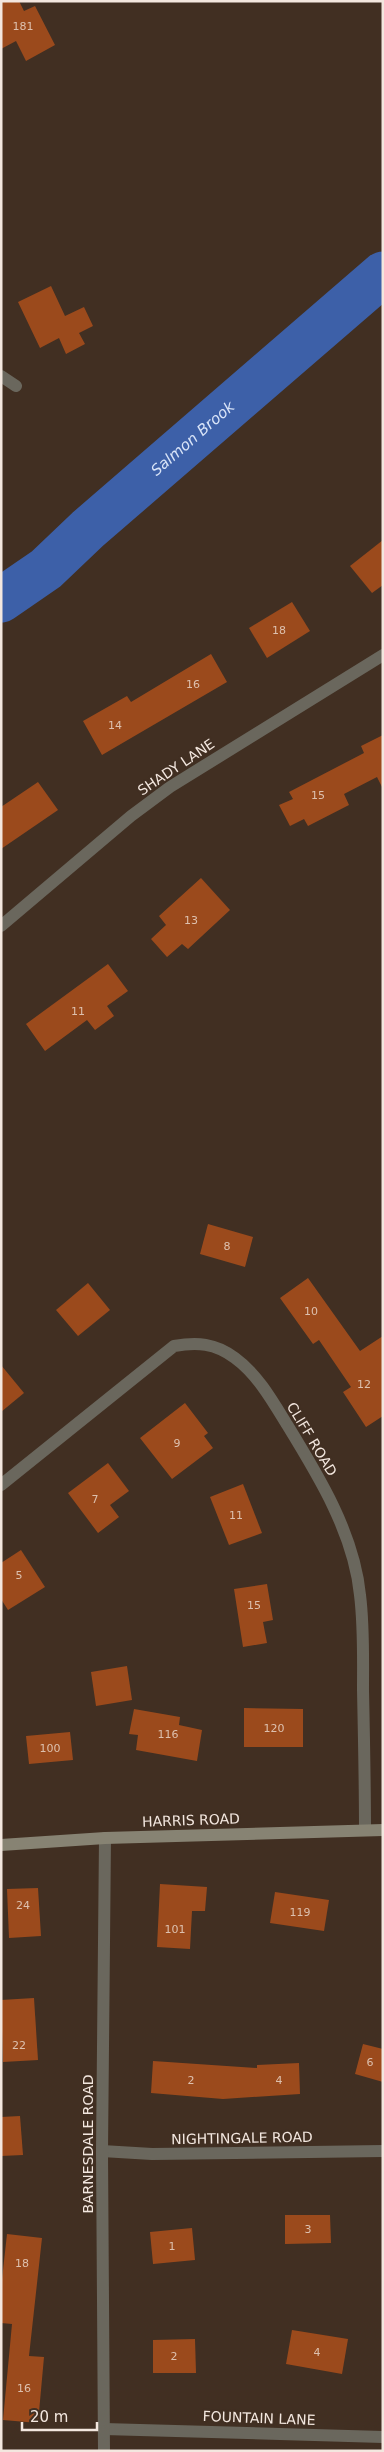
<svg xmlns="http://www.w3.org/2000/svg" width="384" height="2452" font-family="'DejaVu Sans',sans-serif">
<rect width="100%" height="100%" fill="#412f22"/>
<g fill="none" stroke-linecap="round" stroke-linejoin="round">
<path stroke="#3d60a8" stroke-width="45" id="s1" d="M1 600 46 569 88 529 383 274"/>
</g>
<g fill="#9b4a1c">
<polygon points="1,1 19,1 24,11 35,6 55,45 26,61 16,41 1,49"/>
<polygon points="51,286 65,316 84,307 93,326 79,333 85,344 66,354 59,338 40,348 18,302"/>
<polygon points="383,540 383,585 372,593 350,566"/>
<polygon points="292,602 310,631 267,658 249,628"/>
<polygon points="211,654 227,682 102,755 83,721 127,696 131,702"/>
<polygon points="383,735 383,789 377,777 344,794 349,805 308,826 304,819 290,826 279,805 293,799 289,792 364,753 361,746"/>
<polygon points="38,782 58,810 1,849 1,807"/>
<polygon points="201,878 230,910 188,949 182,944 167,957 151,939 166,925 159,916"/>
<polygon points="108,964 128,991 107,1006 114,1016 95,1030 87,1020 45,1051 26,1024"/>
<polygon points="208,1224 253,1237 245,1267 200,1254"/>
<polygon points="308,1278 360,1351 383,1336 383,1416 366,1427 343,1392 351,1387 319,1340 313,1344 280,1298"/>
<polygon points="88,1283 110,1310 78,1336 56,1310"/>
<polygon points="1,1365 24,1393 1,1412"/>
<polygon points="185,1403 208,1433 204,1436 213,1448 172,1479 140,1438"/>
<polygon points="108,1463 129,1491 110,1505 119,1517 98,1533 68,1493"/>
<polygon points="243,1484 262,1533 229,1545 210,1497"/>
<polygon points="21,1550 45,1587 8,1610 1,1599 1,1563"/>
<polygon points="267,1584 273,1620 263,1622 267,1643 243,1647 234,1589"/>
<polygon points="127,1666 132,1700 96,1706 91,1672"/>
<polygon points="244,1708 303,1709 303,1747 244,1747"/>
<polygon points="134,1709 180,1717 179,1725 202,1730 197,1761 136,1750 138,1735 129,1734"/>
<polygon points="70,1732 73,1760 29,1764 26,1736"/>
<polygon points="160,1884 207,1887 205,1911 192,1911 190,1949 157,1947"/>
<polygon points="38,1888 41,1936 9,1938 7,1889"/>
<polygon points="275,1892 329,1900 324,1931 270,1923"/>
<polygon points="34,1998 38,2060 3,2062 1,2000"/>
<polygon points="363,2044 383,2049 383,2082 355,2074"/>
<polygon points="153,2061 257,2068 257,2065 299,2063 300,2094 223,2099 151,2093"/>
<polygon points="20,2116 23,2155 1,2156 1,2117"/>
<polygon points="285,2215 330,2215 331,2243 285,2244"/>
<polygon points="192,2228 195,2260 153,2264 150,2232"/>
<polygon points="7,2234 42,2238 29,2356 44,2357 38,2423 3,2420 12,2324 1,2323 1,2288"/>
<polygon points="292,2330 348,2339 342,2374 286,2364"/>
<polygon points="195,2339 196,2373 153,2373 153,2340"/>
</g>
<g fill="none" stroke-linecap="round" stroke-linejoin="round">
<g stroke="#6a675d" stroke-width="12">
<polyline points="1,376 16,386"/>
<polyline points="1,926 131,816 170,787 383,655"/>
<path d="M1 1485 174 1346C197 1342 215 1343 235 1358 257 1374 272 1400 286 1423 318 1475 354 1533 360 1595 364 1627 363 1658 363 1690 364 1737 365 1783 365 1830"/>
<polyline points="102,2151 152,2154 383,2151"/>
<polyline points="104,2429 383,2437"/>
<polyline points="104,2451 102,2151 105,1838"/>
</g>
<polyline stroke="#878373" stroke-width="12" points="1,1845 105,1838 383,1830"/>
</g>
<g text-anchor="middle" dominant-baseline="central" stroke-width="4" stroke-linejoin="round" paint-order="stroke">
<g font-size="11" fill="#ddc0ae">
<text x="23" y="26">181</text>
<text x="279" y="630">18</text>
<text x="193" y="684">16</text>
<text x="115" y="725">14</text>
<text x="318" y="795">15</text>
<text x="191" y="920">13</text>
<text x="78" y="1011">11</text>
<text x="227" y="1246">8</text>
<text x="311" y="1311">10</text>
<text x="364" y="1384">12</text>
<text x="177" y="1443">9</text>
<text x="95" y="1499">7</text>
<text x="236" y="1515">11</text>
<text x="19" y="1575">5</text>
<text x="254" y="1605">15</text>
<text x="274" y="1728">120</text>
<text x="168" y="1734">116</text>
<text x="50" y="1748">100</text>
<text x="23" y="1905">24</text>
<text x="300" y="1912">119</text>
<text x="175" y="1929">101</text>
<text x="19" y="2045">22</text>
<text x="370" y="2062">6</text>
<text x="191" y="2080">2</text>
<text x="279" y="2080">4</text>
<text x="308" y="2229">3</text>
<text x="172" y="2246">1</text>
<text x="22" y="2263">18</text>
<text x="317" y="2352">4</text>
<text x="174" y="2356">2</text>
<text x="24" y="2388">16</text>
</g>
<g font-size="14" fill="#f3e7df" stroke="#412f22">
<text transform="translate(176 767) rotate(-34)">SHADY LANE</text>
<text transform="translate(312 1439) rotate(59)">CLIFF ROAD</text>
<text transform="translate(191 1820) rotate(-2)">HARRIS ROAD</text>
<text transform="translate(242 2138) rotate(-1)">NIGHTINGALE ROAD</text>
<text transform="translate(88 2144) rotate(-90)">BARNESDALE ROAD</text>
<text transform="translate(259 2418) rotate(2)">FOUNTAIN LANE</text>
</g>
<g font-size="15" font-style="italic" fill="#d9e4f8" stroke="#412f22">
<text stroke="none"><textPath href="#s1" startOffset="251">Salmon Brook</textPath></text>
</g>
</g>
<rect width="384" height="2452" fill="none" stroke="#f3e7df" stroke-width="5"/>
<path d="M22 2422v8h75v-8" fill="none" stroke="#f3e7df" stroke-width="2.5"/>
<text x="30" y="2422" font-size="15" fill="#f3e7df" stroke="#412f22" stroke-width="4" paint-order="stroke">20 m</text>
</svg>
